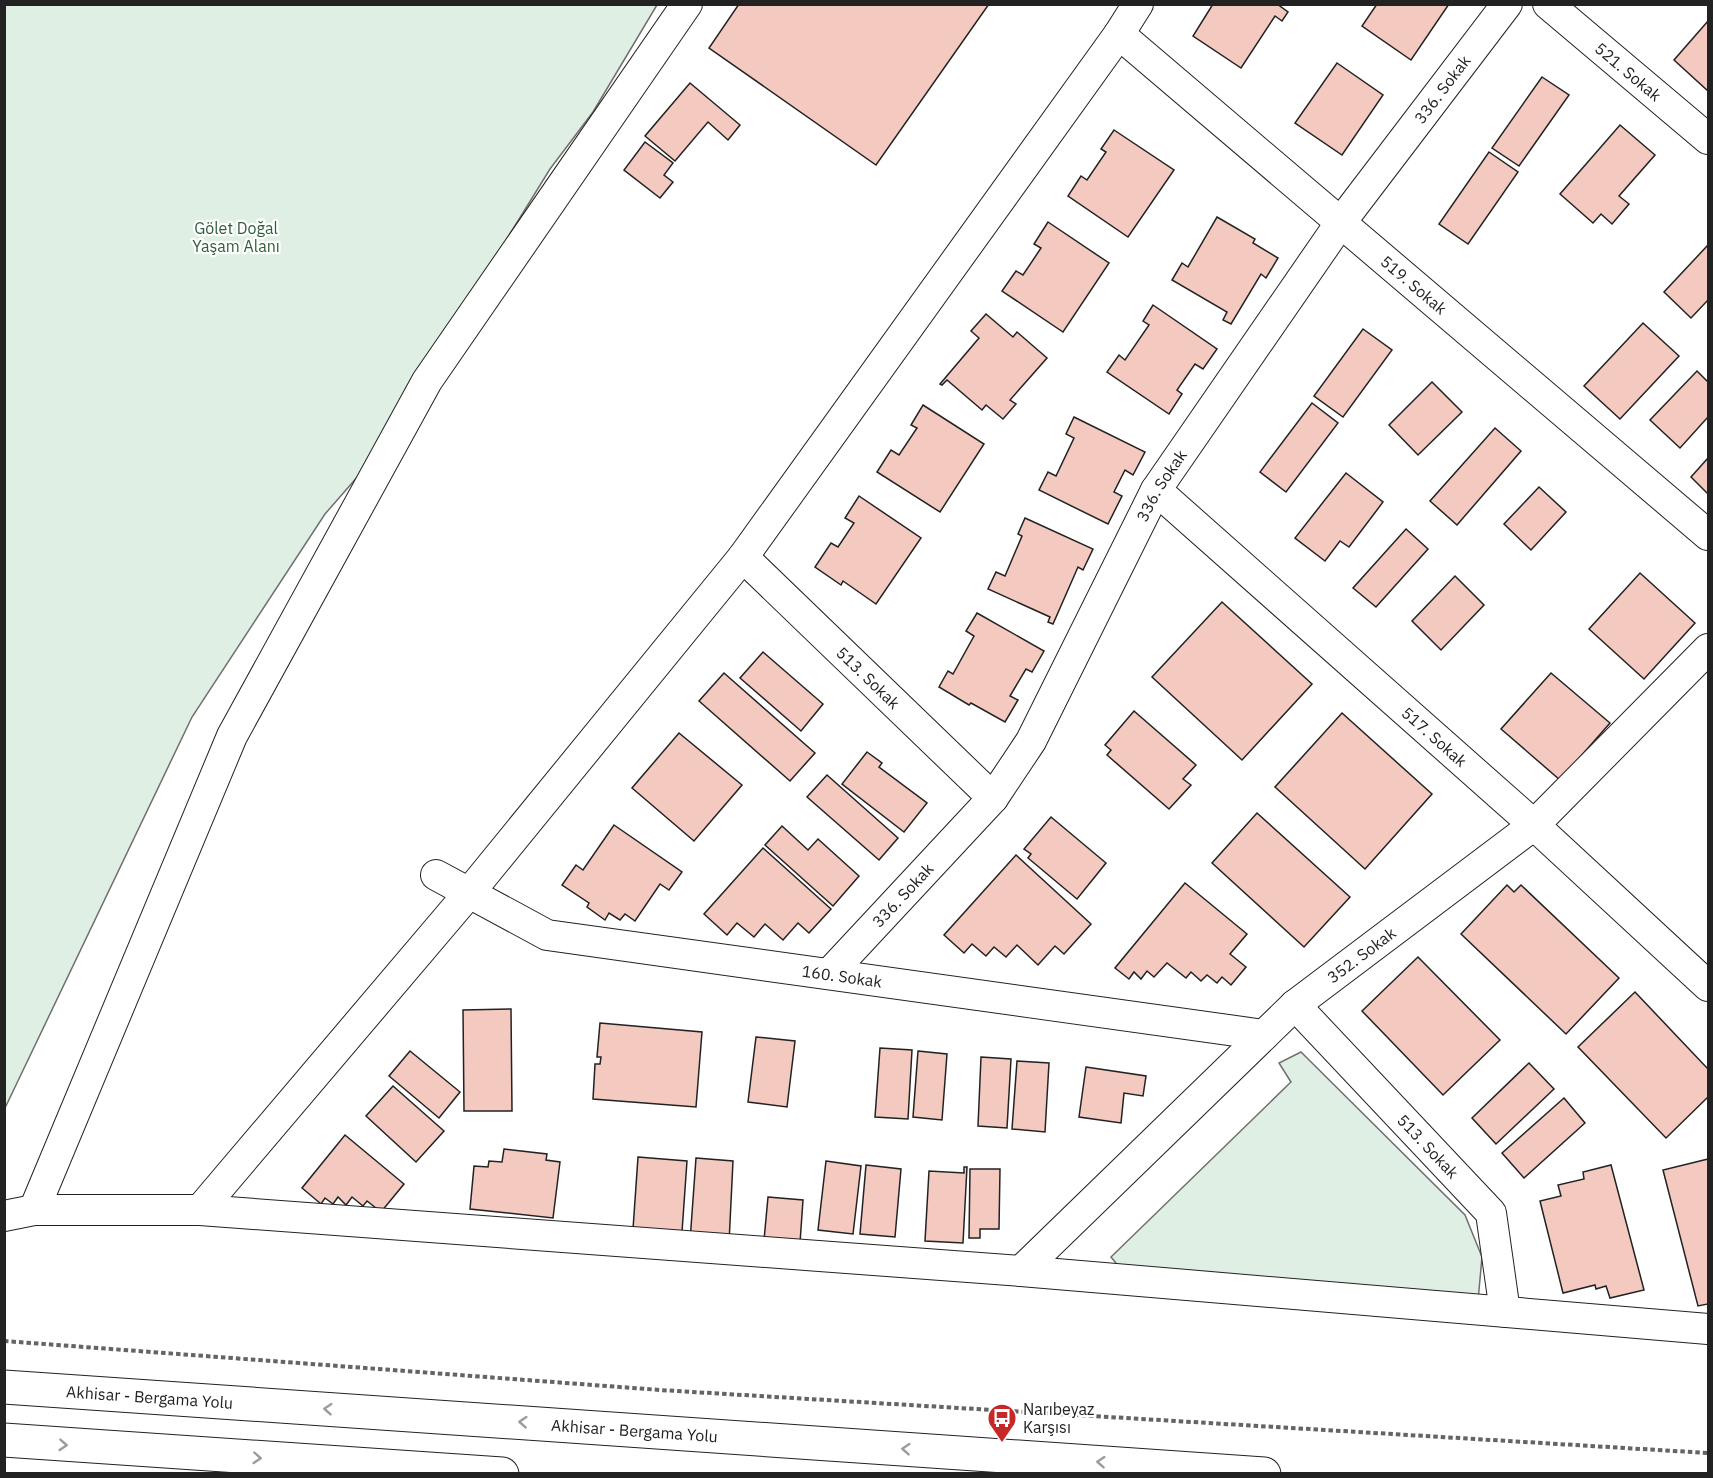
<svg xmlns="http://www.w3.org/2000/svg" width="1713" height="1478" font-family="'IBM Plex Sans',sans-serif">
<rect width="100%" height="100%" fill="#fff"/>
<g fill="#e0efe3" stroke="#6f6f6f" stroke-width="1.5">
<polygon points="5,5 657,5 593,112 550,169 366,467 325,514 192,717 5,1108"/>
<polygon points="1301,1052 1465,1215 1482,1257 1478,1301 1120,1268 1111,1257 1291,1082 1279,1063"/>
</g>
<g fill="#f3c9c0" stroke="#222" stroke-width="1.5">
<polygon points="739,4 989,4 876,165 709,48"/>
<polygon points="1213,4 1277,4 1288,12 1282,21 1275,16 1241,68 1193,36"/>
<polygon points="1377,4 1449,4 1411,60 1362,26"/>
<polygon points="1708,21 1708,91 1674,60"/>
<polygon points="1337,63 1383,95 1342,155 1295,123"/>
<polygon points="1542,77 1569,95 1519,166 1492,148"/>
<polygon points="690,83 740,125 728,140 708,122 675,161 645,136"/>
<polygon points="1620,125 1655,155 1619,196 1629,204 1612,224 1601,214 1593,223 1560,194"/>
<polygon points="1114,130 1174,170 1128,237 1068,196 1081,176 1087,180 1106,152 1101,149"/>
<polygon points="645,142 673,163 664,175 673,182 660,198 624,170"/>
<polygon points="1489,152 1518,172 1468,244 1439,224"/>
<polygon points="1217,217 1255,239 1253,243 1278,258 1266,278 1261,274 1231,324 1223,320 1227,312 1172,280 1182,263 1188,267"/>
<polygon points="1048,222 1109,263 1063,332 1002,291 1016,271 1023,275 1041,248 1034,244"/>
<polygon points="1708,245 1708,300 1691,318 1664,292"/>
<polygon points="1153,305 1217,349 1203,369 1195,364 1177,390 1182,394 1169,414 1107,372 1119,355 1125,360 1149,325 1143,321"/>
<polygon points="986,314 1013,337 1017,332 1047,358 1010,400 1016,404 1003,419 986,405 982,410 947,380 942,385 940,384 979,338 971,331"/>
<polygon points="1643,323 1679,356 1620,419 1584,386"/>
<polygon points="1363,329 1392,350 1343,417 1314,396"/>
<polygon points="1697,371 1708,382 1708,417 1680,448 1650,420"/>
<polygon points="1432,382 1462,412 1418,455 1389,425"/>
<polygon points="1312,403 1338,423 1286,492 1260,472"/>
<polygon points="923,405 984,444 940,512 877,472 891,450 899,455 917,428 911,425"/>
<polygon points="1074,417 1145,452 1133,475 1125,470 1114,492 1122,496 1108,524 1039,490 1048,472 1056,476 1074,438 1066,434"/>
<polygon points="1495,428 1521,451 1457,525 1430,501"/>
<polygon points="1708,458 1708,494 1691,477"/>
<polygon points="1346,473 1383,502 1349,547 1340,541 1325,561 1295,538"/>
<polygon points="1539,487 1566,512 1531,550 1504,524"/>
<polygon points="859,496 921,538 876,604 843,581 841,585 815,567 831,543 838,547 854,523 845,518"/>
<polygon points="1025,518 1093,549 1083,570 1078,567 1053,624 1048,622 1050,617 988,589 996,572 1005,576 1022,536 1018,534"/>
<polygon points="1406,529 1428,549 1376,607 1353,588"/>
<polygon points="1640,573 1695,623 1644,679 1589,629"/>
<polygon points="1455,576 1484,605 1441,650 1412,621"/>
<polygon points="1222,602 1312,684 1242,760 1152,677"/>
<polygon points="977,613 1044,651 1032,672 1026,669 1010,696 1018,700 1005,722 971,703 969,705 939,687 948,671 953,674 974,636 966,631"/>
<polygon points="763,652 823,704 801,731 740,678"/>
<polygon points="724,673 815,753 790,781 699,701"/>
<polygon points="1551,673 1610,723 1560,780 1501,729"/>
<polygon points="1134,711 1196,765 1183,779 1191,785 1169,809 1107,755 1111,750 1105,745"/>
<polygon points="1342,713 1432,794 1365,869 1275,787"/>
<polygon points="679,733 742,785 694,841 632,788"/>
<polygon points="867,752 882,763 879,767 927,803 904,832 842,784"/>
<polygon points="827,775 898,838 879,860 807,797"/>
<polygon points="1257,813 1350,897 1304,947 1212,863"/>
<polygon points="1051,817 1106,863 1077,899 1028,858 1031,854 1024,849"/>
<polygon points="614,825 682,872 669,890 660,884 635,921 625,914 620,920 609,913 605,920 587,907 589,903 562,885 576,865 583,870"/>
<polygon points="782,826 808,850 818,839 859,876 833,906 765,845"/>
<polygon points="763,848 831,909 809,933 798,923 783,940 765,924 754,937 737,923 727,935 704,914"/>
<polygon points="1016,855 1091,924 1064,954 1055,946 1038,965 1017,945 1006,957 994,947 986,956 972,944 964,953 944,935"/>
<polygon points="1185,883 1247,934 1230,954 1246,967 1231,985 1222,977 1217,983 1207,975 1201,981 1191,972 1186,978 1167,963 1154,977 1147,971 1141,979 1134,972 1129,979 1115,968"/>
<polygon points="1507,885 1514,892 1521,885 1619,978 1566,1034 1461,934"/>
<polygon points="1418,957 1500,1040 1443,1095 1362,1011"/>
<polygon points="1635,992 1708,1069 1708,1097 1666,1138 1578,1047"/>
<polygon points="511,1009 512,1111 464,1111 463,1010"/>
<polygon points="600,1023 702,1032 696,1107 593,1099 595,1064 600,1064 601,1057 597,1057"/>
<polygon points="756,1037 795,1041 787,1107 748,1102"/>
<polygon points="880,1048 912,1050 908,1119 875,1117"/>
<polygon points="410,1051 460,1092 439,1118 389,1076"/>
<polygon points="918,1051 947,1054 942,1120 913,1117"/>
<polygon points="981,1057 1011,1059 1007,1128 978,1126"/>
<polygon points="1017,1061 1049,1063 1045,1132 1012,1129"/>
<polygon points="1529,1063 1554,1089 1496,1144 1472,1118"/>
<polygon points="1086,1067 1146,1076 1143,1096 1124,1093 1121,1123 1079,1117"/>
<polygon points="393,1086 444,1131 416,1162 366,1116"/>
<polygon points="1564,1098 1585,1123 1524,1178 1502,1153"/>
<polygon points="345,1135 404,1184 381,1212 367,1201 363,1206 352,1197 346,1205 338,1197 333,1204 325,1198 321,1204 302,1188"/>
<polygon points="504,1149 547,1154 546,1160 560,1162 553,1218 470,1209 474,1166 488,1167 489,1161 502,1162"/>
<polygon points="638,1157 687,1161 682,1232 633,1229"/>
<polygon points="696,1158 733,1161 729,1243 690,1241"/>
<polygon points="1708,1159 1708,1304 1698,1306 1663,1170"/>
<polygon points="826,1161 861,1166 853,1234 818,1230"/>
<polygon points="866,1165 901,1169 895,1237 860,1234"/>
<polygon points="1611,1165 1644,1290 1610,1298 1606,1286 1596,1289 1595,1285 1563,1293 1540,1201 1561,1196 1558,1185 1584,1179 1583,1172"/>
<polygon points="964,1167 967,1167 963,1243 925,1241 929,1171 964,1173"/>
<polygon points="970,1169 1000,1169 999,1229 980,1229 980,1238 969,1238"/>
<polygon points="768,1197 803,1200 800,1243 764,1240"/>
</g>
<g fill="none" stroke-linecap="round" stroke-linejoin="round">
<g stroke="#222" stroke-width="32">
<g id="minor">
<path id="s1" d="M1548 4 1708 139"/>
<path id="s2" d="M1119 34 1708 535"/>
<path id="s3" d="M1156 490 1534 825 1708 986"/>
<path id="s4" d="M743 557 993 798"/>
<path id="s5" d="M436 875 547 935 1264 1035"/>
<path id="s6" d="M829 974 993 798 1031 741 1156 490 1341 222 1507 4"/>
<path id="s7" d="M1295 1005 1491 1213 1505 1312"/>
<polyline points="34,1210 232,736 427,381 687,4"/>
<polyline points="200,1210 469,893 743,557 1119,34 1138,4"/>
<polyline points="4,1216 34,1210 200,1210 1021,1271 1708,1329"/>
<path id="s8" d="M1021 1271 1295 1005 1534 825 1708 649"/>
</g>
</g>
<g stroke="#222" stroke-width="35">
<g id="primary">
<path id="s9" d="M4 1387 1264 1474"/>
<polyline points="4,1440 502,1474"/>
</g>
</g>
<polyline stroke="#646464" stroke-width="4" stroke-dasharray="4.5 3" stroke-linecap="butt" points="4,1341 660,1390 1708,1453"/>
<use href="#minor" stroke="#fff" stroke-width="30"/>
<use href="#primary" stroke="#fff" stroke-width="33"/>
</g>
<defs><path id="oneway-chevron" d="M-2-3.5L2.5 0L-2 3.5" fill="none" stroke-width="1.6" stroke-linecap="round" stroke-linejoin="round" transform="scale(1.5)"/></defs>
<g stroke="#9c9c9c">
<use href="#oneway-chevron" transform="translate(328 1409) rotate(-176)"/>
<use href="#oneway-chevron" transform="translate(523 1422) rotate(-176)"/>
<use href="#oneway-chevron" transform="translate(63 1445) rotate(4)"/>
<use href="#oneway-chevron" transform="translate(906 1449) rotate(-176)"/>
<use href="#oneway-chevron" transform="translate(257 1458) rotate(4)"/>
<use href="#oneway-chevron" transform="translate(1101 1462) rotate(-176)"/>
</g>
<defs>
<g id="bus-pin" transform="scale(1.5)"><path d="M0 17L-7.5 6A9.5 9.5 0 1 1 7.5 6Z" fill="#c62828" stroke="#fff"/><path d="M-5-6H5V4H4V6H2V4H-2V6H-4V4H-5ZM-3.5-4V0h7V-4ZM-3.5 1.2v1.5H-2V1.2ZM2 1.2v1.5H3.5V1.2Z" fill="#fff"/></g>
</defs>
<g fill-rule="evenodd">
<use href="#bus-pin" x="1002" y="1418"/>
</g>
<g text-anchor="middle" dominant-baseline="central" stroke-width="4.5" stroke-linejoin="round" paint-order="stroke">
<g font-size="16" fill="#222" stroke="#fff">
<text stroke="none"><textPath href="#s1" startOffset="105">521. Sokak</textPath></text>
<text stroke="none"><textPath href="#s6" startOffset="1082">336. Sokak</textPath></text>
<text stroke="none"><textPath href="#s2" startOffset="387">519. Sokak</textPath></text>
<text stroke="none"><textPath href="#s6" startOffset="596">336. Sokak</textPath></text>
<text stroke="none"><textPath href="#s4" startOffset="174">513. Sokak</textPath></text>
<text stroke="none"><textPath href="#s3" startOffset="372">517. Sokak</textPath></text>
<text stroke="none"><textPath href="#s6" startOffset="108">336. Sokak</textPath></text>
<text stroke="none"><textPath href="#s8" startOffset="465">352. Sokak</textPath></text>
<text stroke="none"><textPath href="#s5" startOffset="424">160. Sokak</textPath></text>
<text stroke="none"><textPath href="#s7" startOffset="194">513. Sokak</textPath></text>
<text stroke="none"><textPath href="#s9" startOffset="146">Akhisar - Bergama Yolu</textPath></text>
<text stroke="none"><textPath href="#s9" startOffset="632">Akhisar - Bergama Yolu</textPath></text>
</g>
<g font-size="16" fill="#2f5e38" stroke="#fff">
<text x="236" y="228">Gölet Doğal<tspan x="236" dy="18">Yaşam Alanı</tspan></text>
</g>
<g font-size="16" fill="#222" stroke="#fff" text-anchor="start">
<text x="1023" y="1409">Narıbeyaz<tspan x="1023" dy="18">Karşısı</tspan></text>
</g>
</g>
<rect width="1713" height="1478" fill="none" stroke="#222222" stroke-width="12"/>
</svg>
